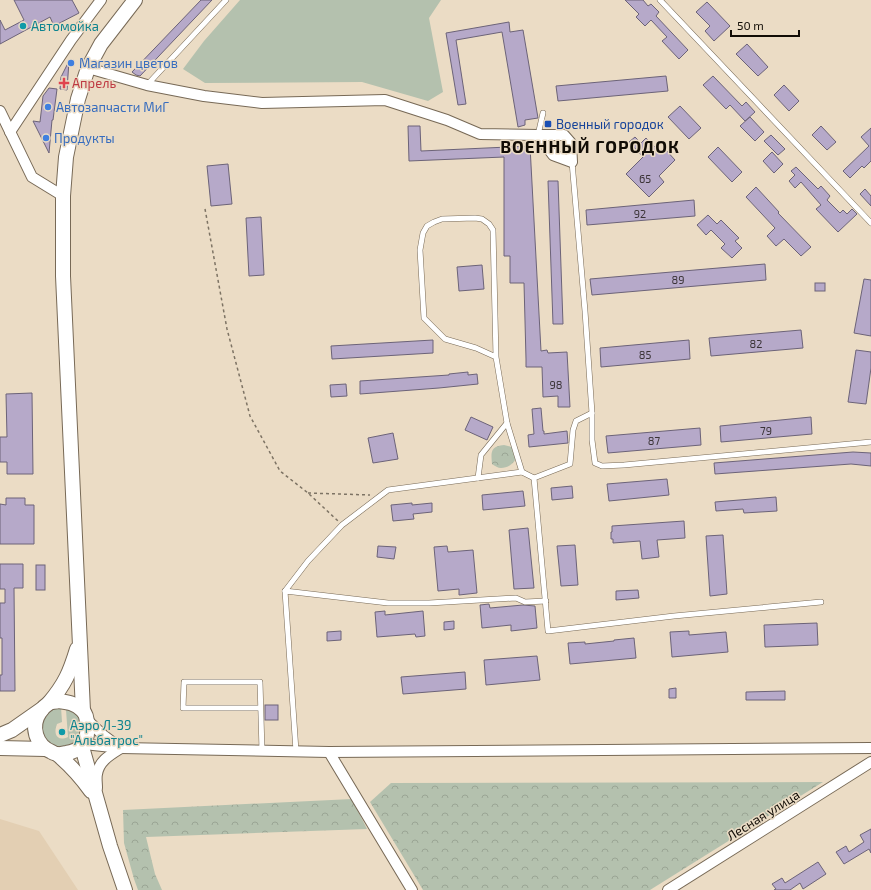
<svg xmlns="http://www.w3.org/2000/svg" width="871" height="890" font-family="'Exo 2',sans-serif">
<defs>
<pattern id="forest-crowns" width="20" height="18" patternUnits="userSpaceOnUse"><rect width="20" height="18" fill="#b4c1ae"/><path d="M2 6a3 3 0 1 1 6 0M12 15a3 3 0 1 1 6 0" fill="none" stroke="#9aa594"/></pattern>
</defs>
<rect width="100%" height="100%" fill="#ebdcc5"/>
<polygon fill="#e3cfb3" points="0,819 39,831 78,890 0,890"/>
<g fill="#b4c1ae">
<polygon points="240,0 441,0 429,18 443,92 428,101 362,82 205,83 183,69 204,41"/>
<path d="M70 706 81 715 84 735 66 750 46 744 39 724 47 709 61 707 62 722 57 724C53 734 57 742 68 737L66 710Z"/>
</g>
<g fill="url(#forest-crowns)">
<path d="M504 445C507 446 510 446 513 448 522 457 511 468 501 468 498 468 495 466 492 464 491 453 490 446 504 445Z"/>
<polygon points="823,782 650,890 423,890 370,802 391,783"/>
<polygon points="352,799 367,829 146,837 155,874 162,890 138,890 134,879 124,843 123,810"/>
</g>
<g fill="#b6a9c9" stroke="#6c6378">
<polygon points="14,0 72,0 79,13 54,26 50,17 0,44 0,20 5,30 24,20"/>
<polygon points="201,0 212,0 140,76 136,75 132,72"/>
<polygon points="625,0 643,0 648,6 651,4 659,12 656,16 688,50 679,59 662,41 667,37 651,20 645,26 636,17 639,14"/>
<polygon points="707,2 730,26 714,41 705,31 710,26 696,12"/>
<polygon points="509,22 510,32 523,30 538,118 525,120 525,125 518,127 502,32 456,40 466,104 458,105 446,33"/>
<polygon points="747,44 768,67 758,76 736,54"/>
<polygon points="69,61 67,90 60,89 61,77"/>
<polygon points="666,76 668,91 558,101 556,86"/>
<polygon points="713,76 742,106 746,102 755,112 745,121 730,105 726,109 703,85"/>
<polygon points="784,85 799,101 789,111 774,95"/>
<polygon points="49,88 57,89 53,120 52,120 49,153 33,121 40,122 43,96"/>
<polygon points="680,106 701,128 689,139 668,117"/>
<polygon points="750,117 764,132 755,141 740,126"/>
<polygon points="408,126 420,126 421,151 530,146 541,351 547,350 548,353 567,352 570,407 558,407 558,396 543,397 542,367 526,367 526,359 524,283 510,283 510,256 504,256 504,157 409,161"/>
<polygon points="821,126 836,142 827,150 812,135"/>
<polygon points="871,128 871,161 864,168 862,166 850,178 843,171 869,146 861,137"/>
<polygon points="771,135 785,149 778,155 764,141"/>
<polygon points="635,137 641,143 646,138 661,153 665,149 675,160 659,176 664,182 649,197 626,174 643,157 629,142"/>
<polygon points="718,147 742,172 732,182 708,157"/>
<polygon points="772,152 783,164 774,173 763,161"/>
<polygon points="228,164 232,204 211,206 207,166"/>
<polygon points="796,167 818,189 821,186 830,196 827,200 840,213 843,210 847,214 852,209 857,214 838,232 816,209 821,205 801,182 795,188 789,181 795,175 791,171"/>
<polygon points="548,181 558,181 563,324 553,324"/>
<polygon points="756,187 779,212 778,213 811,247 801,256 784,239 776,246 767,236 775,228 746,197"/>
<polygon points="865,189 871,196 871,206 860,194"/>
<polygon points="694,200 695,216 587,225 586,210"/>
<polygon points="708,215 717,224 721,220 739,238 735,241 742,248 732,258 721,248 725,244 711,230 706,235 697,225"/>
<polygon points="261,217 264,275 249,276 246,218"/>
<polygon points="765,264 766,280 592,295 590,279"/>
<polygon points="482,265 484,289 459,291 457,267"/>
<polygon points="864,279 871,280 871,336 854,333"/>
<rect x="815" y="283" width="10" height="8"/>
<polygon points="801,330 803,348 711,356 709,338"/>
<polygon points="433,340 433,353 332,359 331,346"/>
<polygon points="689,340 690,359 601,367 600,348"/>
<polygon points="856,350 871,352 871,368 866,404 848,402"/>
<polygon points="468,372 468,375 477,374 478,384 439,388 360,394 360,381 449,375 449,374"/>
<polygon points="346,384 347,396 331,397 330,385"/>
<polygon points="32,393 33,474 7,474 7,462 0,462 0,437 7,437 6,394"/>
<polygon points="541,408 543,431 544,431 544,434 567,431 568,443 529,447 528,435 534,434 532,409"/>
<polygon points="471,417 493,427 487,440 465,430"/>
<polygon points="811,417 812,434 721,442 720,426"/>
<polygon points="700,428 701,445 608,453 606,436"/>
<polygon points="393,433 398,459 373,463 368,438"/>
<polygon points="853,452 871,453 871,466 851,464 715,474 714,463"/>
<polygon points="667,479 669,495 609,501 607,484"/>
<polygon points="572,486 573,498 552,500 551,488"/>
<polygon points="523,491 525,506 483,510 482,495"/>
<polygon points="776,497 777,511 744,513 743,509 716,511 715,502"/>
<polygon points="6,498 25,498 25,505 34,505 34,544 0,544 0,504 6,505"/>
<polygon points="412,503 412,505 432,503 432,512 413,514 414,519 393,521 391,505"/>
<polygon points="684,521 685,538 657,540 659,557 642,559 640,541 613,543 613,539 611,539 611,532 612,532 612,526"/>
<polygon points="528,528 534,588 514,589 509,530"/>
<polygon points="723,535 727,594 710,596 706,536"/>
<polygon points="575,545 578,585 561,586 557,546"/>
<polygon points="378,546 396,547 394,559 377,557"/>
<polygon points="447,546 448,552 473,550 477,593 459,595 459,589 438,591 434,547"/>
<polygon points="0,564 23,564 23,588 14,588 15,691 0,691 0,675 2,675 2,638 0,638 0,603 5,603 5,589 0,589"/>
<rect x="36" y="565" width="9" height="25"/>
<polygon points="638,590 639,598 616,600 616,591"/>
<polygon points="489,604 490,608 523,605 535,606 537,628 511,631 511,625 482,628 480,605"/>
<polygon points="385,611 385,615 423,611 425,636 416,637 415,634 377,637 375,612"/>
<polygon points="454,621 454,629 444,630 444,622"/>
<polygon points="817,623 818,645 765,647 764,625"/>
<polygon points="341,631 341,640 327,641 327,632"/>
<polygon points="689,631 689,635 726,632 728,652 672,657 670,632"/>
<polygon points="634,638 636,658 570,664 568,643 585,642 585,644 614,641 614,640"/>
<polygon points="537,656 540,680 486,685 484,660"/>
<polygon points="465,672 466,689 403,694 401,677"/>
<polygon points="676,688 676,698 669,698 669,689"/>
<polygon points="785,691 785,700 746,700 746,692"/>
<rect x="265" y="705" width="13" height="15"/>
<polygon points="871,829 871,853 869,849 844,864 836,852 846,846 849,852 864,842 860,835"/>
<polygon points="818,862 826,874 803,889 800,883 790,890 774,890 776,889 772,884 782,878 785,883"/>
</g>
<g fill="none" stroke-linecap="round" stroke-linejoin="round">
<g stroke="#776956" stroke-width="6">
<g id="service">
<polyline points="660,0 871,223"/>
<polyline points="147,85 226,0"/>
<polyline points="538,135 543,113"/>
<polyline points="572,162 585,311 592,413 592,440 595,463 602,466 624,465 871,442"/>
<polyline points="496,357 476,348 445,339 424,318 420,250 423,233 427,226 434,222 442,219 475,218 482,219 489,224 493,230 496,357 507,423 522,472"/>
<polyline points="592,413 576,421 573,430 570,464 534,478 548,631 674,616 821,602"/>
<polyline points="478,478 481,455 507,423"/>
<polyline points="285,591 308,561 342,525 388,490 522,472 534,478"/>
<polyline points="260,708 183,708 184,682 260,682 262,751"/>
<polyline points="296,751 285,591 388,603 429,603 516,598 525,602 546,601"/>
</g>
</g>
<g stroke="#776956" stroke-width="12">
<g id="minor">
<polyline points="88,68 147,85 204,96 262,103 385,100 447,120 480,134 538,135 553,155 572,162 571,143 564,135 538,135"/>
<polyline points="0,111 32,177 63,196"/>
<polyline points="10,132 71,40 101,0"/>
<polyline points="87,720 103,735 119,747"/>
<polyline points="84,744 121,748 329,752 871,748"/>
<polyline points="329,752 412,890"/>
<path d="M97 788C97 783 96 778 97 774 99 761 110 755 121 748"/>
<polyline points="668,890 871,762"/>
</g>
</g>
<g stroke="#776956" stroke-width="16">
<g id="secondary">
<path d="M58 701C67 702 76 703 83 711 86 714 87 721 87 725 89 740 82 751 66 753 64 753 60 755 57 754 57 754 52 753 52 752 36 746 30 726 40 712 42 709 46 705 49 703 51 702 55 702 58 701Z"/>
<path d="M49 703C65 684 70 672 77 649"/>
<polyline points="83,711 63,276 63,196 66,157 78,99 88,68 101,44 135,0"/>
<polyline points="0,735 12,730 42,709"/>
<polyline points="82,747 110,846 125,890"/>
<polyline points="0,748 45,749"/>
<path d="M57 754C70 765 81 777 91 791"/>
</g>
</g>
<g stroke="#7d7364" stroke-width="1.5" stroke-dasharray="3 3" stroke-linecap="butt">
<polyline points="205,209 227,329 250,416 280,471 308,493 338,521"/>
<polyline points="308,493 370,495"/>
</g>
<use href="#service" stroke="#fff" stroke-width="5"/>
<use href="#minor" stroke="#fff" stroke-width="10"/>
<use href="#secondary" stroke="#fff" stroke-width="14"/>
</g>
<g fill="#0f9aa8" stroke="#ebdcc5" stroke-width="1.5">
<circle cx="23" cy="26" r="4"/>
<circle cx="62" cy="732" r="4"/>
</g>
<g fill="#3f7fe0" stroke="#ebdcc5" stroke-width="1.5">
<circle cx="71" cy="63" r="4"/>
<circle cx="48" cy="107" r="4"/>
<circle cx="46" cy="138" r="4"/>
</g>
<path fill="#e0444e" stroke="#ebdcc5" stroke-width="1.5" d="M62 77h4v4h4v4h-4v4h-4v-4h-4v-4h4z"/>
<rect fill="#1a4fb4" stroke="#ebdcc5" stroke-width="1.5" x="544" y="120" width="8" height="8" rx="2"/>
<g text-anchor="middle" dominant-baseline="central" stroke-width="3" stroke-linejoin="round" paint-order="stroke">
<g font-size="11" fill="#3a3336">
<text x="645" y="178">65</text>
<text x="640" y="213">92</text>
<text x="678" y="279">89</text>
<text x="756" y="343">82</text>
<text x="645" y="354">85</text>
<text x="556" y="384">98</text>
<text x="766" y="430">79</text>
<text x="654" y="440">87</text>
</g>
<g font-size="13" fill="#0d838f" stroke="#ebdcc5" text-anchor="start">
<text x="31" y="26">Автомойка</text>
<text x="70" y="725">Аэро Л-39<tspan x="70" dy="15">"Альбатрос"</tspan></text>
</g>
<g font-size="13" fill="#366cbe" stroke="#ebdcc5" text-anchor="start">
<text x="79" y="63">Магазин цветов</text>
<text x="56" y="107">Автозапчасти МиГ</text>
<text x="54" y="138">Продукты</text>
</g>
<g font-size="13" fill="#be3a42" stroke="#ebdcc5" text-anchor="start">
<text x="72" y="83">Апрель</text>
</g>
<g font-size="13" fill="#164399" stroke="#ebdcc5" text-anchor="start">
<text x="556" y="124">Военный городок</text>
</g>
<g font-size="13" fill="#110c05" stroke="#ebdcc5">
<text transform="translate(763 815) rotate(-32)">Лесная улица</text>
</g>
<g font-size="17" font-weight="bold" letter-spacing="1" fill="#110c05" stroke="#ebdcc5">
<text x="590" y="146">ВОЕННЫЙ ГОРОДОК</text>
</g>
</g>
<path d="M731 30v6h68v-6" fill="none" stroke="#110c05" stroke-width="2"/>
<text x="737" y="30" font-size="12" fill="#110c05" stroke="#ebdcc5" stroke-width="3" paint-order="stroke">50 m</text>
</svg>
